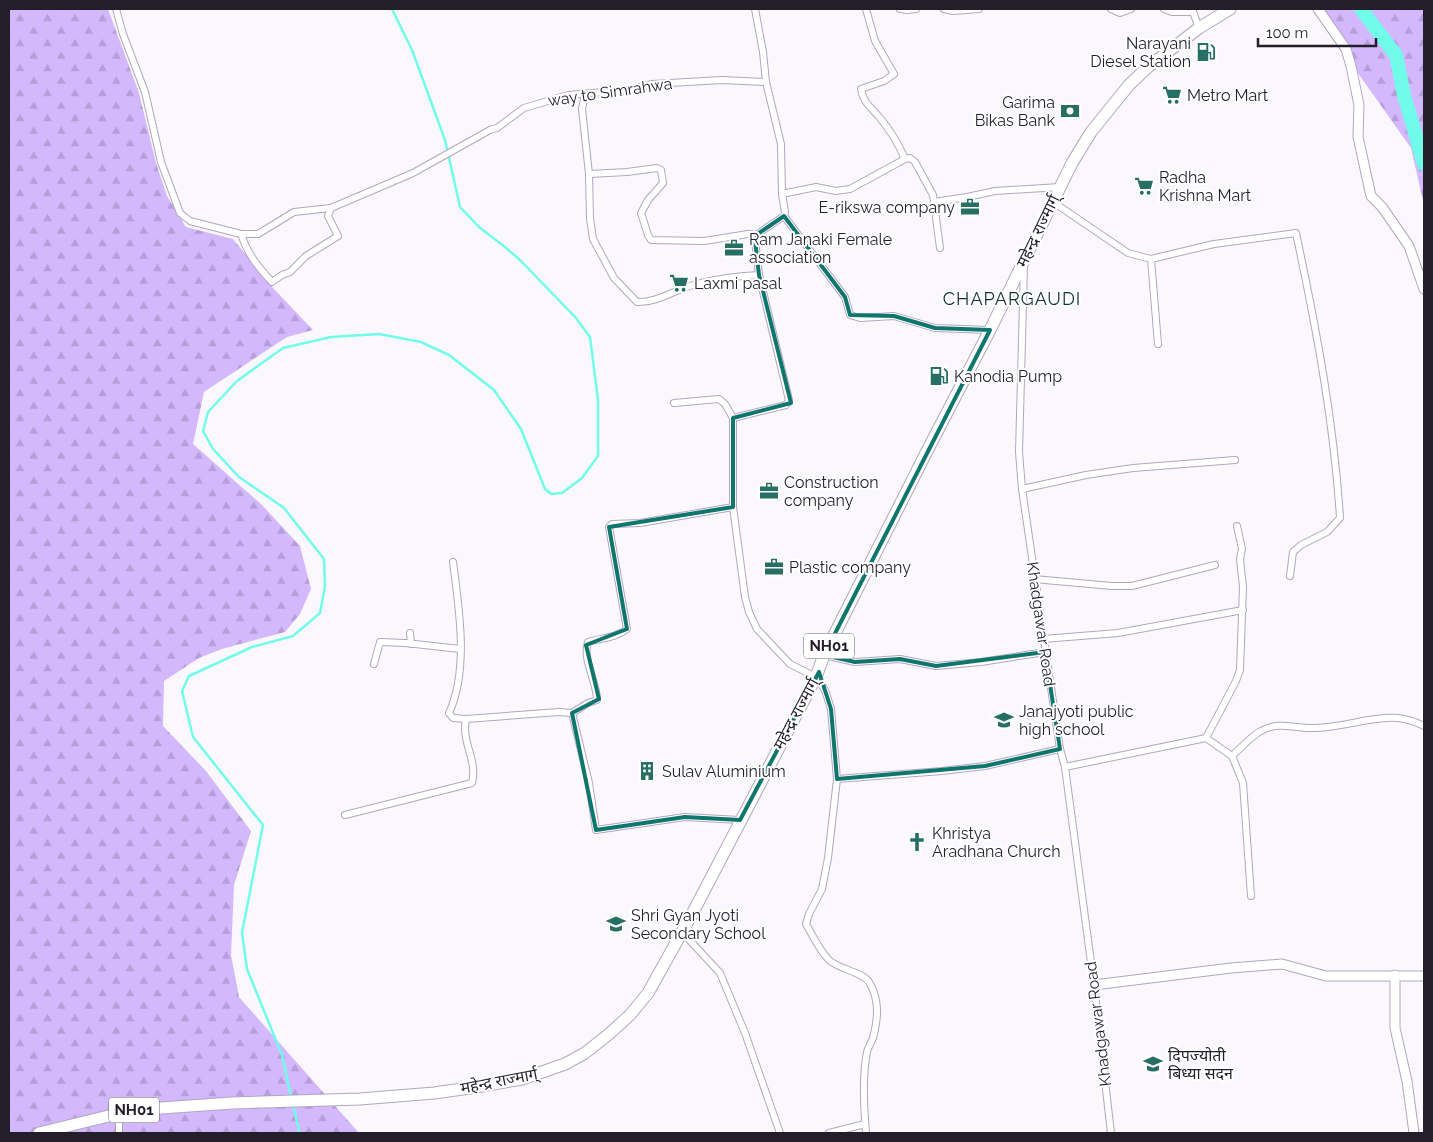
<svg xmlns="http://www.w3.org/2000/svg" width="1433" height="1142" font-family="Raleway,'Noto Sans Devanagari',sans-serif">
<defs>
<pattern id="forest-firs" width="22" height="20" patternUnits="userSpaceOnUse" patternTransform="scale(1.25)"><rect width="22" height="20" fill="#d4b8fd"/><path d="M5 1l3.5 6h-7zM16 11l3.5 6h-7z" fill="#b69ed9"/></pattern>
</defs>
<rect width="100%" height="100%" fill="#faf8fe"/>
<g fill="url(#forest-firs)">
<polygon points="9,9 108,9 139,93 156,163 167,196 186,227 233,239 274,289 313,330 287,337 204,392 193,444 262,505 300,546 311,589 300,614 285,632 222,649 199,658 164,681 163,726 206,771 251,831 234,885 231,955 239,997 359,1133 9,1133"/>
<polygon points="1318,9 1424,9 1424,205 1411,148 1343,52"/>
</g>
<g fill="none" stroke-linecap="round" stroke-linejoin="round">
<g stroke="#71fce9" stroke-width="2.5">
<polyline points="291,1097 282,1055 247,969 242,933 263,825 193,737 182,691 189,676 252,647 293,636 320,613 325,586 324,559 284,508 239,477 213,449 203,431 208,412 237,381 283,348 331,337 379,334 421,342 449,355 494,390 521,429 545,489 551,494 562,493 582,478 598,456 598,400 590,337 576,318 520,260 505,247 479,227 460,207 445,140 412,50 392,9"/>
<polyline points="293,1104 299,1131 297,1133"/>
</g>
<polyline stroke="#71fce9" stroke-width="14" points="1361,9 1396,55 1404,95 1424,164"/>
<g stroke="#b1a6c2" stroke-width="8">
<g id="street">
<path d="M116 9 123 34 145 92 161 162 180 213 190 221 241 234C247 253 258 267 272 282L282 275 290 272 306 256 338 236 328 216 331 208 413 173 490 130 497 128 524 108 568 95 628 90 652 84 722 80 766 82"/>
<path d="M755 9 763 52 766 82 781 144 782 194 785 212 784 216 759 233 755 240 759 275 789 400 786 405 733 418V507L745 597 749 612 757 629 790 664 816 677 825 690 831 709 837 779 828 858 822 889 809 914 806 924C813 936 819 950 829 960 838 969 863 972 869 982 880 1000 878 1019 873 1038 871 1043 868 1047 867 1052 862 1078 864 1107 866 1133"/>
<polyline points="900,9 907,10 916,9"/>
<polyline points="944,9 953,11 979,9"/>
<polyline points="1111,9 1120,13 1131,9"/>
<polyline points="1164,9 1172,12 1193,12"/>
<polyline points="1192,9 1199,28"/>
<path d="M585 94 582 109 589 174 590 218 593 239 614 278 637 302C656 303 675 290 693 285 714 279 737 276 759 275"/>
<polyline points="905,159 910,158 915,162 933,195 940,248"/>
<polyline points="589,174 627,172 657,168 661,170 663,183 648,200 641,213 648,235 651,240 704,241 748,234 757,235"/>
<path d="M782 194 816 187 836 191 850 189 905 159C899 145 890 130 880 118 872 108 863 103 861 89L884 81 894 74 875 41 866 9"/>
<polyline points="934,202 967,197 995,191 1060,187"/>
<path d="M1053 202 1128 253 1151 259 1214 244 1296 233C1316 327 1334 422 1340 518L1327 532 1301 545 1293 552 1290 576"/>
<polyline points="784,216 845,297 850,315 860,318 894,316 935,328 990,330"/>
<polyline points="241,234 258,234 294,212 331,208"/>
<polyline points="1151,259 1158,344"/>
<polyline points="1024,266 1019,452 1022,489 1060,749 1065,767 1094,985 1111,1133"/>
<polyline points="674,403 719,399 725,404 733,418"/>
<polyline points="1022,489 1086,475 1133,468 1235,460"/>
<path d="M453 562C459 608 469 670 449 713L453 718 466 719 559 712 572 713 588 703 597 700C597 681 582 660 588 642 601 638 616 638 627 629L609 527 612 524 640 523 733 507"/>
<polyline points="1034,579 1112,586 1132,586 1215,565"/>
<polyline points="410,633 411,644"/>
<polyline points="1043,639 1118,633 1243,610"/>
<polyline points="824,655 855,662 900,659 936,666 981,662 1045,652"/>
<polyline points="374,664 380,642 406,643 460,649"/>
<polyline points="572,713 589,783 596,830 685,817 740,820"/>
<polyline points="1206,738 1232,756 1243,783 1251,896"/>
<path d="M1232 756C1241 748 1251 736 1261 731 1278 721 1293 728 1310 728 1340 729 1369 716 1398 718 1408 719 1416 722 1424 726"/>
<polyline points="1065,767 1206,738 1236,681 1240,670 1243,587 1240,559 1242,549 1237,526"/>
<polyline points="837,779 942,771 985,766 1060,749"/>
<path d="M345 815 472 783C478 760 461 743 466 719"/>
<polyline points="682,932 720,973 745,1033 780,1133"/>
<polyline points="119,1133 119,1114"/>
<polyline points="829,1133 865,1124"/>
</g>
</g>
<g stroke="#b1a6c2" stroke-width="11">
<g id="secondary">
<polyline points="1318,9 1346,49 1351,66 1359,105 1358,137 1371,196 1382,207 1409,246 1424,289"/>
<polyline points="1395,975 1395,1028 1407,1081 1414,1133"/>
<polyline points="1094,985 1231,968 1282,964 1326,976 1424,976"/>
</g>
</g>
<g stroke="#b1a6c2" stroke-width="13">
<polyline id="highway" points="39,1133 133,1110 232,1103 360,1099 434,1093 470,1088 522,1079 565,1064 585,1053 609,1034 630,1015 648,993 691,916 816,677 824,655 926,453 990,330 1072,163 1091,132 1129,85 1148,67 1199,28 1230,9"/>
</g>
<use href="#street" stroke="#fff" stroke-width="6"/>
<use href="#secondary" stroke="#fff" stroke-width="9"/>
<use href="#highway" stroke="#fff" stroke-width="11"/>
</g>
<path fill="none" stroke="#0f766e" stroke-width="4" stroke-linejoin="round" d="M784 216 845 297 850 315 894 316 935 328 990 330 824 655 855 662 900 659 936 666 1045 652 1060 749 985 766 837 779 831 709 819 672 740 820 685 817 596 830 572 713 599 699 586 645 627 629 609 527 733 507V418L791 403 759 275 755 240 759 233Z"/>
<defs>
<g id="fuel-bare" transform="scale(1.5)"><path d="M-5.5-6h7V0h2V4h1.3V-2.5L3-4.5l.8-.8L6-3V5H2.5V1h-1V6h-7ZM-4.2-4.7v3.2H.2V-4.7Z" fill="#276f65" stroke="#fff" stroke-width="2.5" paint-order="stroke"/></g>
<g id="supermarket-bare" transform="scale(1.5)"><path d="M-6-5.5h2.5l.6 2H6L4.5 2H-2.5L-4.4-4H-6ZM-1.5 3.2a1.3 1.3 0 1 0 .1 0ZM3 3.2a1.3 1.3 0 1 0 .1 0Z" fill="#276f65" stroke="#fff" stroke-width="2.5" paint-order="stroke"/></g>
<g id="bank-bare" transform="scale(1.5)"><path d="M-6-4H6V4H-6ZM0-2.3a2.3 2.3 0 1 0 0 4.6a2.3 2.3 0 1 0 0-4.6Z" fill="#276f65" stroke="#fff" stroke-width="2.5" paint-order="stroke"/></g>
<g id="office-bare" transform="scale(1.5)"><path d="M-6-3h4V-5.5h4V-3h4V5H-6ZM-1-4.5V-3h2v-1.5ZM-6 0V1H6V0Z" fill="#276f65" stroke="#fff" stroke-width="2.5" paint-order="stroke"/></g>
<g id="school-bare" transform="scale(1.5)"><path d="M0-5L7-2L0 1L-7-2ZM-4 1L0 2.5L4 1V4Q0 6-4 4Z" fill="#276f65" stroke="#fff" stroke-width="2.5" paint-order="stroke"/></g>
<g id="building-bare" transform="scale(1.5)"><path d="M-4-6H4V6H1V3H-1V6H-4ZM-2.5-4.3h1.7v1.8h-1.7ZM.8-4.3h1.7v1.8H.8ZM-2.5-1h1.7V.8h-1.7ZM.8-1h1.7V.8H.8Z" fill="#276f65" stroke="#fff" stroke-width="2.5" paint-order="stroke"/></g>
<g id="church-bare" transform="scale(1.5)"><path d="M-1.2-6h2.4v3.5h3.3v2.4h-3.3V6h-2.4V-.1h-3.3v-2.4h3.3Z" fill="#276f65" stroke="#fff" stroke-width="2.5" paint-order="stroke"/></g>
<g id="university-bare" transform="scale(1.5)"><path d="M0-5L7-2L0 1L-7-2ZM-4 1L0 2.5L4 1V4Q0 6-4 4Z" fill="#276f65" stroke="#fff" stroke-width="2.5" paint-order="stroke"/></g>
</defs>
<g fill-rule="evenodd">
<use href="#fuel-bare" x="1206" y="52"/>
<use href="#supermarket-bare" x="1172" y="95"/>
<use href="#bank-bare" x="1070" y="111"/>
<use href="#supermarket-bare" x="1144" y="186"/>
<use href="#office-bare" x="970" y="207"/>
<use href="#office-bare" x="734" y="248"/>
<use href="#supermarket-bare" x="679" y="283"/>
<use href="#fuel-bare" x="939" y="376"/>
<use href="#office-bare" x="769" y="491"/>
<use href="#office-bare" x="774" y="567"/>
<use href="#school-bare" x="1004" y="720"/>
<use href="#building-bare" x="647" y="771"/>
<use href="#church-bare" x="917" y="842"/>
<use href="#university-bare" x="616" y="924"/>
<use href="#school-bare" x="1153" y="1064"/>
</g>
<g text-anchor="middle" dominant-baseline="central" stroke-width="4" stroke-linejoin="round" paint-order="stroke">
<g fill="#fff" stroke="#656269" stroke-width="1">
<rect x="804" y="633.5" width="50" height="25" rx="4"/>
<rect x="109" y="1097.5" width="50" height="25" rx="4"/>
</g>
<g font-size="15" font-weight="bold" fill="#231e29">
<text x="829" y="646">NH01</text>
<text x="134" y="1110">NH01</text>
</g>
<g font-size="16" fill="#231e29" stroke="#fff" text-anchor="start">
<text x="1191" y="43" text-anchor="end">Narayani<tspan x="1191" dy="18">Diesel Station</tspan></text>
<text x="1187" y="95">Metro Mart</text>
<text x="1055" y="102" text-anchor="end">Garima<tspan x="1055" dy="18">Bikas Bank</tspan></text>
<text x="1159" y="177">Radha<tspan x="1159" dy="18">Krishna Mart</tspan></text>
<text x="955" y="207" text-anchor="end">E-rikswa company</text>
<text x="749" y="239">Ram Janaki Female<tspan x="749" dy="18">association</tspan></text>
<text x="694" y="283">Laxmi pasal</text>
<text x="954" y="376">Kanodia Pump</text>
<text x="784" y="482">Construction<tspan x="784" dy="18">company</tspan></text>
<text x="789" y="567">Plastic company</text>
<text x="1019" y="711">Janajyoti public<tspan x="1019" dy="18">high school</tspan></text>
<text x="662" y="771">Sulav Aluminium</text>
<text x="932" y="833">Khristya<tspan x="932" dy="18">Aradhana Church</tspan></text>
<text x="631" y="915">Shri Gyan Jyoti<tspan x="631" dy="18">Secondary School</tspan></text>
<text x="1168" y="1055">दिपज्योती<tspan x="1168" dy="18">बिध्या सदन</tspan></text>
</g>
<g font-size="16" fill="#231e29" stroke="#fff">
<text transform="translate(610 92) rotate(-8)">way to Simrahwa</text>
<text transform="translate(1038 231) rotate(-64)">महेन्द्र राज्मार्ग्</text>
<text transform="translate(1041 624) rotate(82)">Khadgawar Road</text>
<text transform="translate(796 714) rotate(-62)">महेन्द्र राज्मार्ग्</text>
<text transform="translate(1098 1024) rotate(-97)">Khadgawar Road</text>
<text transform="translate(499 1081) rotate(-11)">महेन्द्र राज्मार्ग्</text>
</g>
<g font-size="18" letter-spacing="1" fill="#10322d" stroke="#fff">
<text x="1012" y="298">CHAPARGAUDI</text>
</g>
</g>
<rect width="1433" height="1142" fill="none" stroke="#231e29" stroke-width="20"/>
<path d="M1258 38v8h118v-8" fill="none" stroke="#231e29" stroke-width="2.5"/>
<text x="1266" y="38" font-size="15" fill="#231e29" stroke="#ffffff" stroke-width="4" paint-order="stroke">100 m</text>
</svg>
